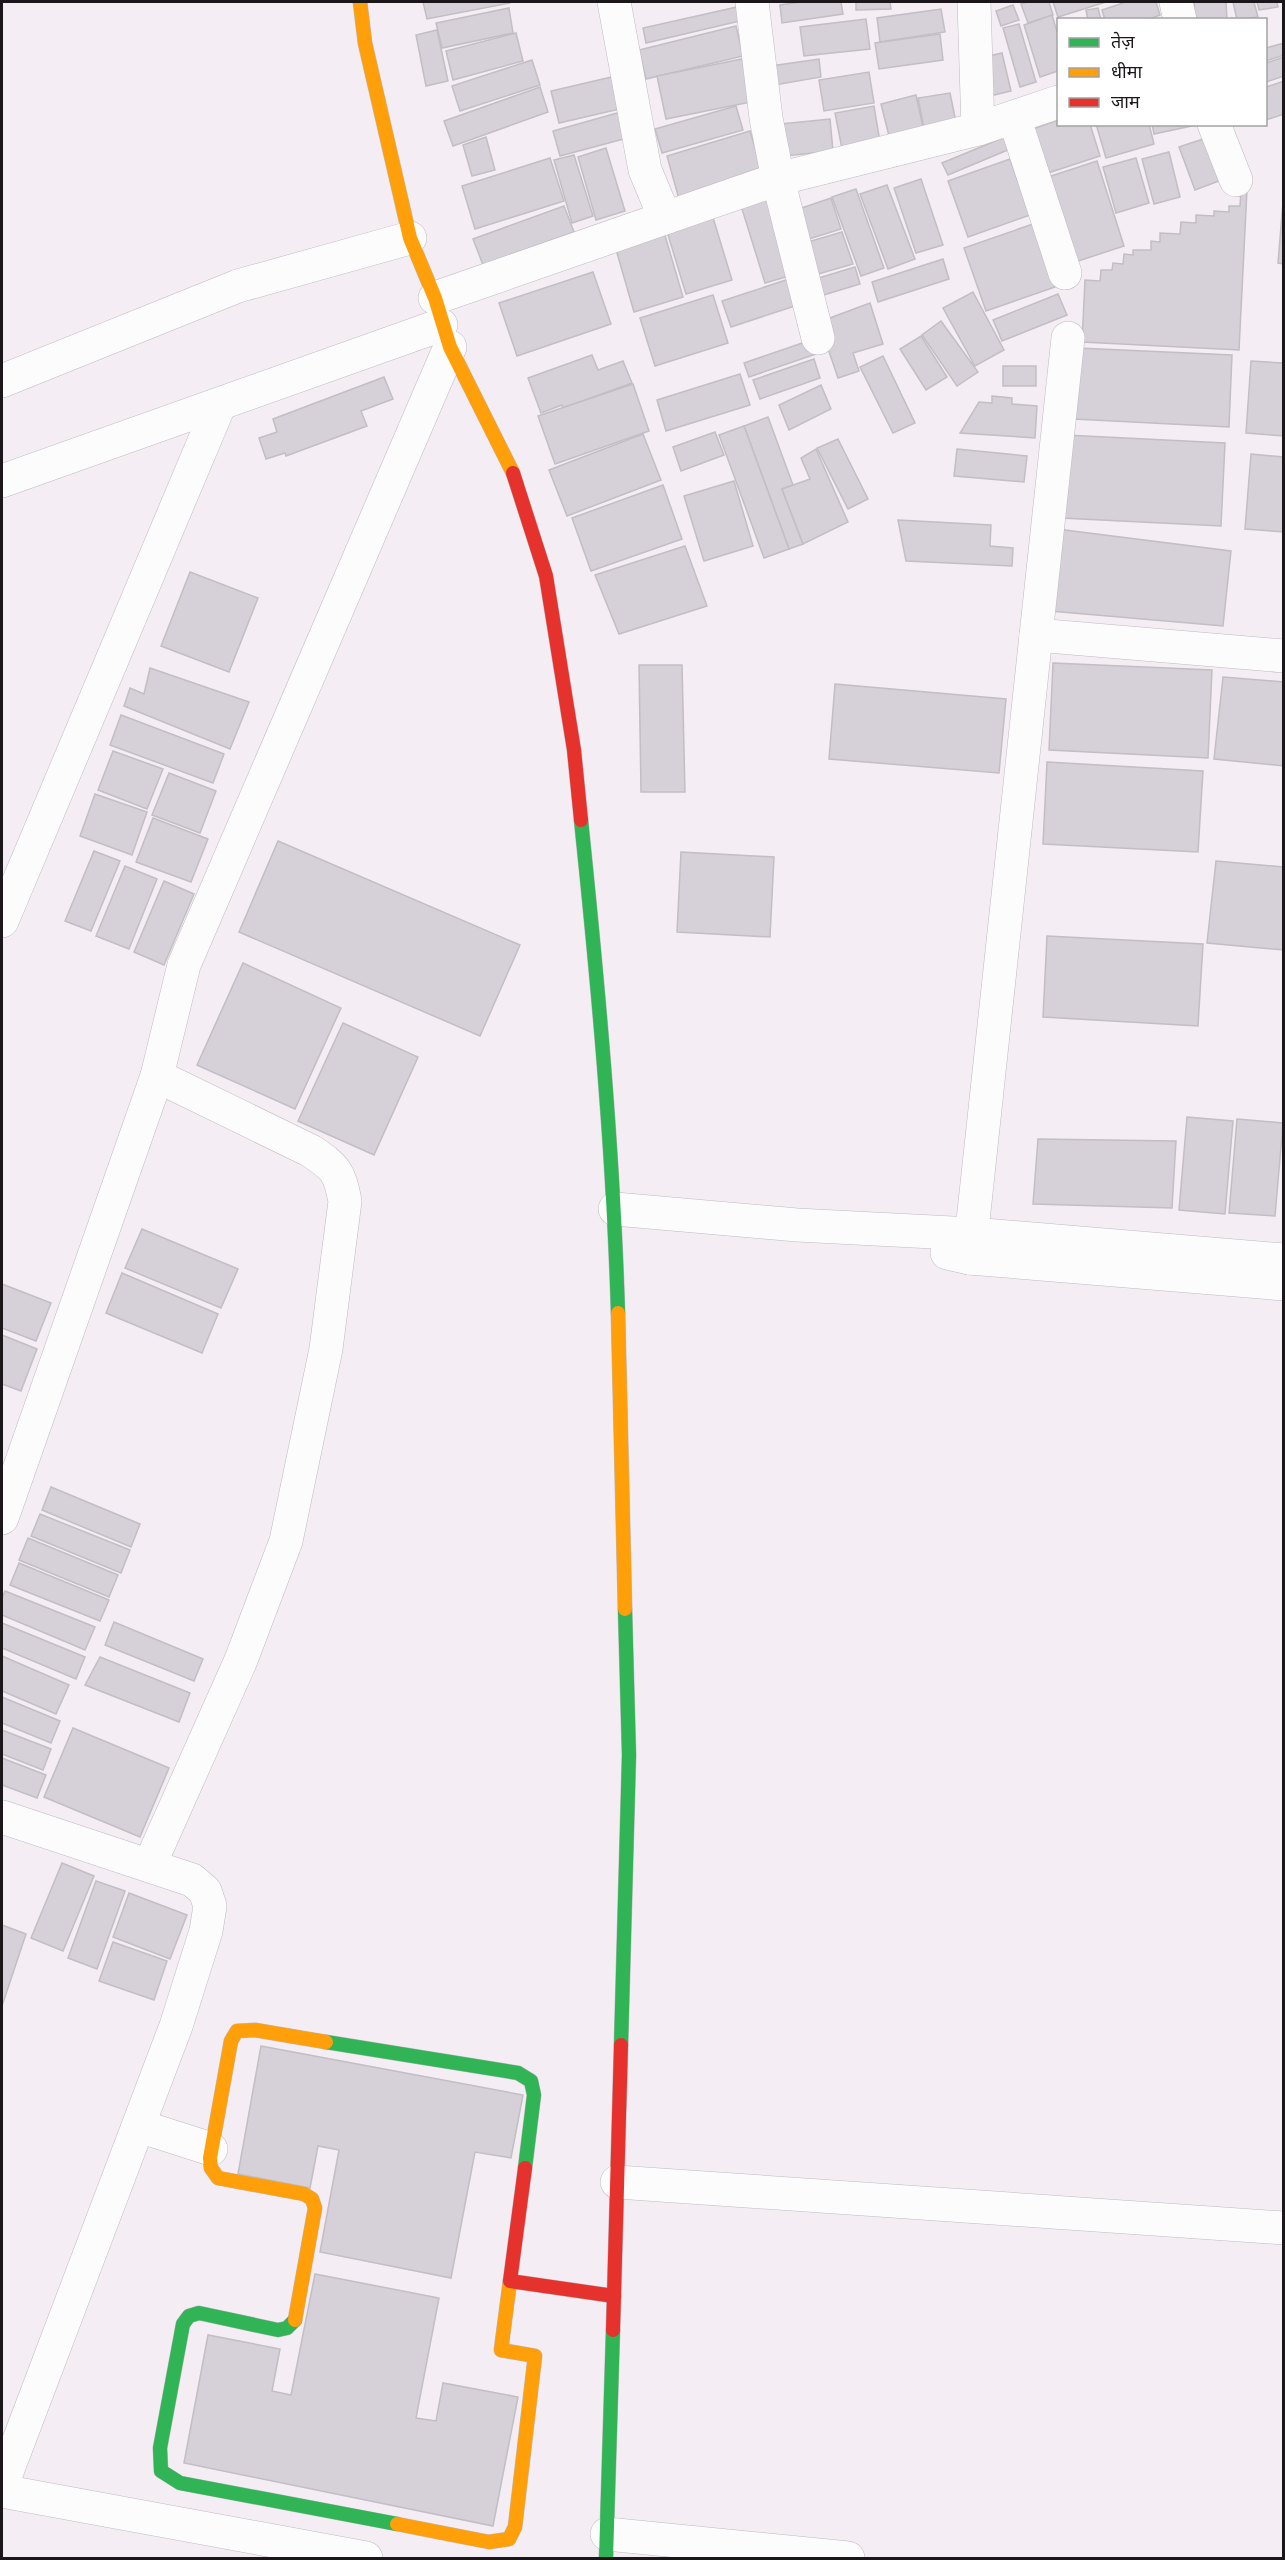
<svg xmlns="http://www.w3.org/2000/svg" width="1285" height="2560" font-family="'Noto Serif','Noto Sans Devanagari',serif">
<rect width="100%" height="100%" fill="#f4eef4"/>
<g fill="#d6d0d8" stroke="#c2bec3" stroke-width="1.5">
<polygon points="423,2 510,2 510,3 427,19"/>
<polygon points="801,2 841,2 843,14 782,23 780,5"/>
<polygon points="856,2 890,2 891,9 856,10"/>
<polygon points="1027,2 1049,2 1053,15 1028,23 1021,4"/>
<polygon points="1053,2 1106,2 1058,17"/>
<polygon points="1126,2 1156,2 1160,15 1147,20 1105,20 1102,10"/>
<polygon points="1194,2 1226,2 1227,20 1195,20"/>
<polygon points="1233,2 1254,2 1258,17 1237,20"/>
<polygon points="1257,2 1277,2 1278,7 1259,10"/>
<polygon points="1013,5 1019,20 1001,26 996,11"/>
<polygon points="737,7 740,21 646,43 643,28"/>
<polygon points="509,8 513,33 442,48 436,23"/>
<polygon points="1098,8 1101,20 1088,20 1086,10"/>
<polygon points="941,9 945,32 880,42 877,18"/>
<polygon points="1052,15 1058,35 1058,71 1040,77 1024,25"/>
<polygon points="866,19 870,49 804,56 800,27"/>
<polygon points="1019,24 1036,82 1020,87 1003,28"/>
<polygon points="736,26 743,56 646,79 639,50"/>
<polygon points="437,30 448,81 426,86 416,35"/>
<polygon points="516,33 523,61 453,80 446,51"/>
<polygon points="940,34 943,60 879,69 875,43"/>
<polygon points="1284,43 1284,55 1266,61 1266,48"/>
<polygon points="1002,53 1011,91 990,96 980,58"/>
<polygon points="1284,57 1284,76 1266,82 1266,63"/>
<polygon points="742,59 751,102 666,119 657,76"/>
<polygon points="819,59 821,77 775,85 771,66"/>
<polygon points="532,60 540,85 460,111 452,86"/>
<polygon points="869,72 874,103 824,111 819,80"/>
<polygon points="616,76 624,108 559,123 551,91"/>
<polygon points="1284,81 1284,114 1266,120 1266,87"/>
<polygon points="540,87 548,112 453,146 444,121"/>
<polygon points="950,93 956,122 924,128 918,98"/>
<polygon points="916,95 924,132 890,140 881,104"/>
<polygon points="736,106 743,130 662,153 655,129"/>
<polygon points="874,106 880,142 842,149 835,113"/>
<polygon points="628,110 635,136 560,156 553,131"/>
<polygon points="830,119 833,151 784,156 781,124"/>
<polygon points="1058,120 1058,124 1090,124 1100,156 1048,173 1033,129"/>
<polygon points="1096,124 1149,124 1154,144 1106,158"/>
<polygon points="1152,124 1201,124 1154,134"/>
<polygon points="750,131 763,174 679,199 667,156"/>
<polygon points="486,137 495,170 472,176 463,145"/>
<polygon points="1005,137 1010,149 948,175 942,163"/>
<polygon points="1209,137 1224,179 1195,190 1179,147"/>
<polygon points="606,148 625,211 596,220 578,157"/>
<polygon points="1169,152 1180,197 1154,204 1142,159"/>
<polygon points="574,155 593,216 572,223 554,160"/>
<polygon points="550,158 564,201 475,229 462,186"/>
<polygon points="1136,158 1149,203 1116,213 1103,167"/>
<polygon points="1010,159 1030,215 968,237 948,181"/>
<polygon points="1097,161 1124,246 1069,264 1042,179"/>
<polygon points="921,179 943,245 916,253 894,188"/>
<polygon points="887,185 915,259 888,269 860,194"/>
<polygon points="769,187 796,274 765,283 738,196"/>
<polygon points="856,189 884,268 861,276 832,197"/>
<polygon points="1241,190 1247,190 1239,350 1082,342 1085,280 1100,281 1101,270 1112,270 1113,263 1123,264 1124,254 1133,255 1133,250 1151,250 1151,241 1160,242 1160,233 1180,234 1181,222 1196,223 1196,215 1214,216 1214,211 1229,212 1229,206 1240,206"/>
<polygon points="831,198 841,229 799,242 790,212"/>
<polygon points="1283,202 1284,202 1284,264 1278,263"/>
<polygon points="564,206 574,232 483,265 473,239"/>
<polygon points="711,211 732,280 686,294 665,225"/>
<polygon points="1033,224 1055,287 986,311 964,248"/>
<polygon points="664,232 683,297 634,312 615,246"/>
<polygon points="842,232 853,264 811,276 801,244"/>
<polygon points="943,259 949,279 878,302 872,282"/>
<polygon points="855,267 860,284 817,297 812,280"/>
<polygon points="593,272 611,324 517,356 499,303"/>
<polygon points="795,277 804,303 731,327 722,301"/>
<polygon points="973,292 1004,350 975,366 943,308"/>
<polygon points="1058,294 1067,315 1002,341 993,320"/>
<polygon points="713,295 728,343 655,366 640,318"/>
<polygon points="870,303 883,344 853,353 859,371 838,378 819,322"/>
<polygon points="941,321 978,372 957,386 922,335"/>
<polygon points="921,336 947,377 926,390 900,349"/>
<polygon points="811,340 816,354 749,377 744,363"/>
<polygon points="1078,348 1232,355 1229,427 1074,419"/>
<polygon points="592,355 598,370 623,361 632,383 563,408 562,405 541,413 528,378"/>
<polygon points="883,356 915,423 893,433 860,367"/>
<polygon points="814,359 820,378 760,399 753,380"/>
<polygon points="1251,361 1284,363 1284,436 1246,433"/>
<rect x="1003" y="366" width="33" height="20"/>
<polygon points="740,374 750,405 666,431 657,400"/>
<polygon points="384,377 393,399 361,411 367,426 286,456 285,453 266,459 259,438 277,432 273,419"/>
<polygon points="633,384 649,431 555,464 538,416"/>
<polygon points="821,385 831,409 789,430 779,405"/>
<polygon points="992,396 1012,398 1012,404 1037,406 1035,438 960,433 979,402 992,403"/>
<polygon points="768,417 793,485 782,489 803,544 789,549 744,426"/>
<polygon points="744,426 789,549 764,558 719,435"/>
<polygon points="715,432 724,455 681,471 673,447"/>
<polygon points="643,434 661,480 567,516 549,470"/>
<polygon points="1065,435 1225,443 1221,526 1061,518"/>
<polygon points="838,439 868,499 848,509 817,448"/>
<polygon points="816,449 848,522 803,544 782,489 810,479 801,458"/>
<polygon points="957,449 1027,456 1024,482 954,476"/>
<polygon points="1251,454 1284,457 1284,532 1245,529"/>
<polygon points="734,481 753,546 704,561 684,496"/>
<polygon points="663,485 682,539 591,571 572,518"/>
<polygon points="898,520 991,525 990,546 1013,548 1012,566 906,561"/>
<polygon points="1057,529 1231,551 1223,626 1050,611"/>
<polygon points="685,546 707,606 619,634 595,575"/>
<polygon points="190,572 258,598 229,672 161,646"/>
<polygon points="1053,663 1212,670 1208,758 1049,750"/>
<polygon points="639,665 682,665 685,792 641,792"/>
<polygon points="150,668 249,702 230,749 124,706 130,688 144,694"/>
<polygon points="1223,677 1284,682 1284,766 1214,759"/>
<polygon points="835,684 1006,699 999,773 829,759"/>
<polygon points="121,715 224,754 213,783 110,745"/>
<polygon points="113,751 163,769 147,809 98,790"/>
<polygon points="1047,762 1203,771 1198,852 1043,844"/>
<polygon points="169,773 216,791 200,833 152,815"/>
<polygon points="95,794 147,812 132,855 80,836"/>
<polygon points="153,818 208,839 191,882 136,862"/>
<polygon points="278,841 520,945 480,1036 239,932"/>
<polygon points="94,851 120,861 91,931 65,921"/>
<polygon points="681,852 774,857 770,937 677,932"/>
<polygon points="1216,861 1284,867 1284,950 1207,943"/>
<polygon points="125,866 157,879 129,949 96,936"/>
<polygon points="164,881 194,894 164,965 134,952"/>
<polygon points="1047,936 1203,944 1198,1026 1043,1017"/>
<polygon points="243,963 341,1008 295,1109 197,1065"/>
<polygon points="343,1023 418,1057 374,1155 298,1121"/>
<polygon points="1187,1117 1233,1121 1225,1214 1179,1210"/>
<polygon points="1237,1119 1283,1123 1275,1216 1229,1213"/>
<polygon points="1038,1139 1176,1141 1172,1208 1033,1204"/>
<polygon points="142,1229 238,1269 221,1308 125,1268"/>
<polygon points="122,1273 218,1314 202,1353 106,1313"/>
<polygon points="2,1284 51,1303 36,1341 2,1328"/>
<polygon points="2,1335 37,1349 21,1391 2,1384"/>
<polygon points="51,1487 140,1524 131,1547 42,1510"/>
<polygon points="40,1514 130,1550 121,1573 31,1536"/>
<polygon points="28,1538 118,1575 109,1597 19,1560"/>
<polygon points="19,1563 109,1600 100,1621 10,1585"/>
<polygon points="5,1591 95,1627 85,1650 2,1615 2,1598"/>
<polygon points="114,1622 203,1659 194,1681 105,1645"/>
<polygon points="2,1623 85,1657 76,1679 2,1648"/>
<polygon points="2,1656 69,1685 56,1714 2,1691"/>
<polygon points="100,1657 190,1693 179,1722 85,1685"/>
<polygon points="2,1697 60,1721 51,1743 2,1723"/>
<polygon points="73,1728 169,1768 140,1837 44,1797"/>
<polygon points="2,1730 51,1749 43,1770 2,1754"/>
<polygon points="2,1758 46,1775 37,1798 2,1785"/>
<polygon points="62,1863 94,1876 63,1951 31,1938"/>
<polygon points="96,1881 125,1891 97,1969 68,1958"/>
<polygon points="129,1893 187,1915 170,1959 113,1937"/>
<polygon points="2,1925 26,1934 2,2006"/>
<polygon points="113,1942 167,1961 154,2000 99,1981"/>
<polygon points="261,2046 523,2095 511,2158 475,2152 451,2278 320,2252 339,2150 318,2146 310,2188 238,2174"/>
<polygon points="315,2274 439,2298 416,2418 436,2421 443,2383 518,2397 493,2526 184,2463 208,2335 280,2349 272,2391 291,2395"/>
</g>
<g fill="none" stroke-linecap="round" stroke-linejoin="round">
<g stroke="#bfbabf" stroke-width="34">
<g id="street">
<polyline points="752,2 766,118 778,179 818,338"/>
<polyline points="974,2 978,129"/>
<polyline points="1176,2 1180,20"/>
<polyline points="1014,117 1065,273"/>
<polyline points="1214,124 1236,180"/>
<polyline points="665,218 778,179 978,129 1058,102"/>
<polyline points="435,298 665,218 645,170 614,2"/>
<polyline points="2,381 238,286 410,238"/>
<polyline points="2,481 441,325"/>
<polyline points="1036,635 1284,656"/>
<polyline points="2,921 219,406"/>
<polyline points="615,1209 797,1225 972,1234 1284,1260"/>
<polyline points="947,1253 969,1258 1284,1284"/>
<polyline points="969,1258 1068,338"/>
<polyline points="2,1518 157,1076 184,965 450,347"/>
<polyline points="2,1817 192,1880 205,1891 210,1906 206,1931 176,2026 2,2485"/>
<path d="M150 1864 241 1660 286 1541 326 1349 345 1201C339 1171 336 1168 311 1151L157 1076"/>
<polyline points="139,2126 211,2149"/>
<polyline points="617,2182 1284,2228"/>
<polyline points="2,2491 366,2558"/>
<polyline points="607,2534 848,2558"/>
</g>
</g>
<g stroke="#bfbabf" stroke-width="15">
<g id="fast">
<path d="M581 820C598 984 613 1148 618 1313"/>
<polyline points="326,2042 518,2073 531,2081 534,2095 525,2168"/>
<polyline points="621,2045 629,1755 625,1609"/>
<polyline points="295,2320 287,2328 278,2330 199,2313 189,2316 183,2324 160,2448 161,2471 180,2483 397,2524"/>
<polyline points="606,2558 613,2330"/>
</g>
</g>
<g stroke="#bfbabf" stroke-width="15">
<g id="slow">
<polyline points="360,2 365,43 410,238 435,298 450,347 513,473"/>
<polyline points="618,1313 625,1609"/>
<polyline points="295,2320 315,2208 312,2199 304,2194 218,2178 211,2168 210,2158 231,2041 237,2031 255,2030 326,2042"/>
<polyline points="397,2524 489,2542 509,2539 515,2527 535,2356 501,2350 510,2281"/>
</g>
</g>
<g stroke="#bfbabf" stroke-width="15">
<g id="jam">
<polyline points="513,473 546,576 574,750 581,820"/>
<polyline points="525,2168 510,2281 614,2296"/>
<polyline points="613,2330 621,2045"/>
</g>
</g>
<use href="#street" stroke="#fdfcfd" stroke-width="33"/>
<use href="#fast" stroke="#30b455" stroke-width="14"/>
<use href="#slow" stroke="#ff9f0a" stroke-width="14"/>
<use href="#jam" stroke="#e5322d" stroke-width="14"/>
</g>
<rect width="1285" height="2560" fill="none" stroke="#1a161a" stroke-width="6"/>
<rect x="1057" y="18" width="210" height="108" fill="#ffffff" stroke="#a3a2a3" stroke-width="1.5"/>
<rect x="1069" y="38" width="30" height="9" fill="#30b455" stroke="#a3a2a3" stroke-width="1.5"/>
<text x="1111" y="48" font-size="18" fill="#1a161a">तेज़</text>
<rect x="1069" y="68" width="30" height="9" fill="#ff9f0a" stroke="#a3a2a3" stroke-width="1.5"/>
<text x="1111" y="78" font-size="18" fill="#1a161a">धीमा</text>
<rect x="1069" y="98" width="30" height="9" fill="#e5322d" stroke="#a3a2a3" stroke-width="1.5"/>
<text x="1111" y="108" font-size="18" fill="#1a161a">जाम</text>
</svg>
